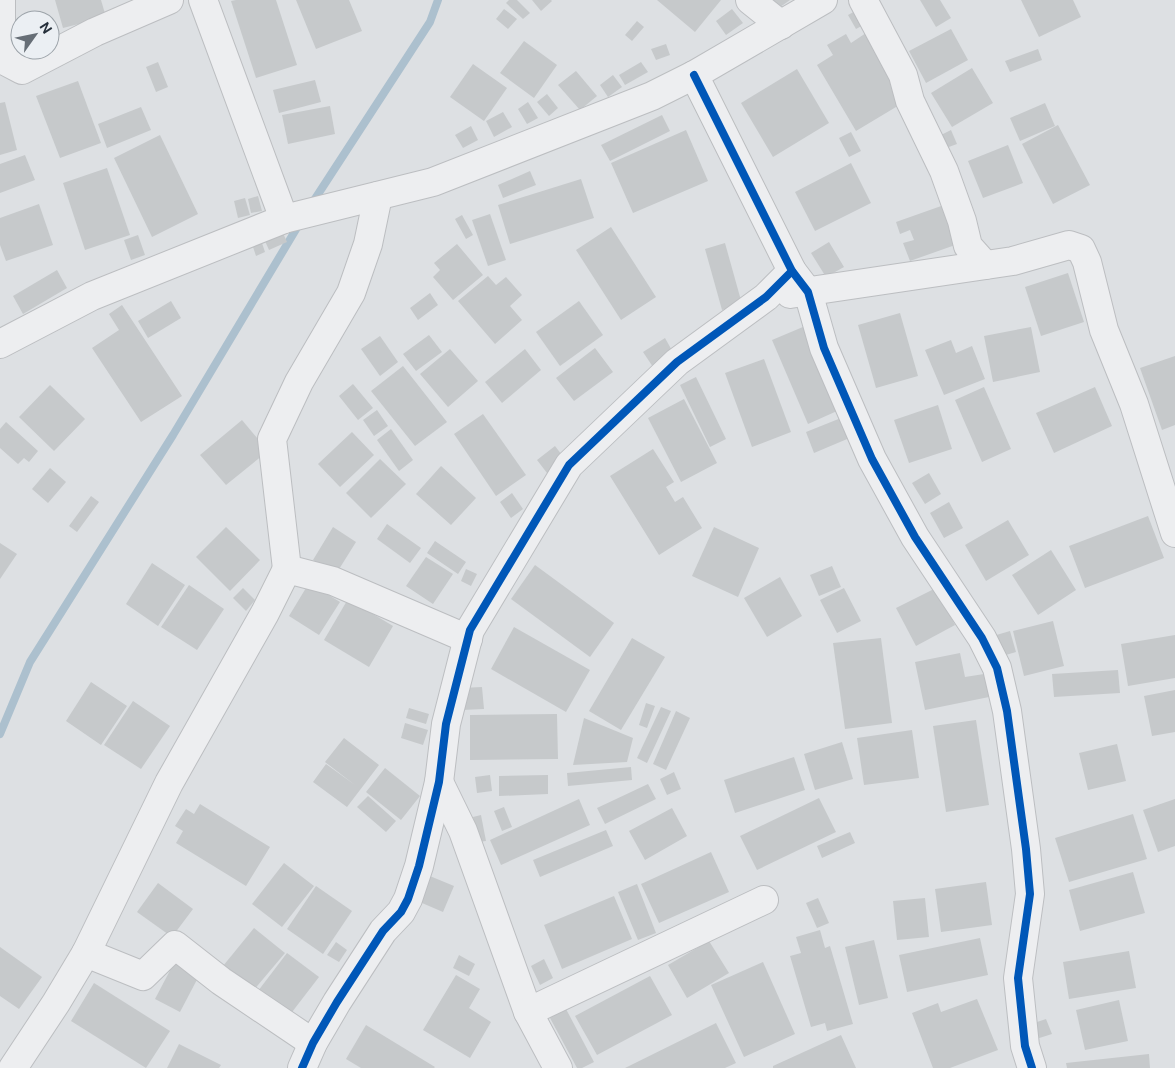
<svg xmlns="http://www.w3.org/2000/svg" width="1175" height="1068" font-family="'DM Sans',sans-serif">
<rect width="100%" height="100%" fill="#dde0e3"/>
<g fill="none" stroke-linecap="round" stroke-linejoin="round">
<g stroke="#acc0ce" stroke-width="8">
<polyline points="311,205 430,22 438,0"/>
<polyline points="0,734 30,662 173,435 301,221"/>
</g>
</g>
<g fill="#c6c9cb">
<polygon points="55,0 101,0 106,17 63,28"/>
<polygon points="236,0 276,0 297,65 256,78 231,1"/>
<polygon points="296,0 349,0 362,31 316,49"/>
<polygon points="509,0 517,0 530,13 523,19 506,3"/>
<polygon points="532,0 551,0 552,1 541,11"/>
<polygon points="657,0 721,0 695,32"/>
<polygon points="760,0 790,0 776,10"/>
<polygon points="920,0 940,0 951,18 936,27"/>
<polygon points="1021,0 1073,0 1081,17 1039,37"/>
<polygon points="861,8 869,22 856,29 848,15"/>
<polygon points="504,9 517,19 508,29 496,19"/>
<polygon points="732,9 743,23 726,35 716,21"/>
<polygon points="637,21 644,27 632,41 625,35"/>
<polygon points="951,29 968,60 926,83 909,51"/>
<polygon points="866,33 906,101 856,131 817,65 833,55 827,45 846,34 851,43"/>
<polygon points="524,41 557,65 534,98 500,73"/>
<polygon points="666,44 670,55 656,60 651,49"/>
<polygon points="1038,49 1042,60 1010,72 1005,61"/>
<polygon points="158,62 168,87 156,92 146,67"/>
<polygon points="641,62 648,72 625,85 619,75"/>
<polygon points="473,64 507,88 484,121 450,97"/>
<polygon points="972,68 993,103 952,127 931,93"/>
<polygon points="797,69 829,123 773,157 741,103"/>
<polygon points="576,71 597,96 580,110 558,85"/>
<polygon points="613,75 622,87 608,97 600,85"/>
<polygon points="315,80 321,102 279,113 273,90"/>
<polygon points="78,81 101,143 60,158 36,96"/>
<polygon points="547,94 558,108 549,116 537,102"/>
<polygon points="5,102 17,150 0,155 0,103"/>
<polygon points="528,102 538,118 527,124 518,109"/>
<polygon points="1045,103 1055,126 1020,141 1010,118"/>
<polygon points="330,106 335,134 288,144 282,115"/>
<polygon points="141,107 151,130 107,148 98,124"/>
<polygon points="503,112 512,127 494,137 486,121"/>
<polygon points="662,115 670,131 610,161 601,145"/>
<polygon points="1058,125 1090,185 1053,204 1022,144"/>
<polygon points="471,126 478,140 463,148 455,135"/>
<polygon points="686,130 708,181 633,213 611,163"/>
<polygon points="951,130 957,144 946,148 941,135"/>
<polygon points="851,132 861,151 849,157 839,138"/>
<polygon points="160,135 198,214 152,237 114,158"/>
<polygon points="1008,145 1023,183 983,198 968,161"/>
<polygon points="25,155 35,180 0,193 0,164"/>
<polygon points="851,163 871,203 815,231 795,192"/>
<polygon points="107,168 130,235 85,250 63,183"/>
<polygon points="530,171 536,185 503,198 498,185"/>
<polygon points="581,179 594,218 510,244 498,205"/>
<polygon points="258,196 262,211 251,213 248,199"/>
<polygon points="245,198 250,215 238,218 234,201"/>
<polygon points="39,204 53,245 6,261 0,245 0,218"/>
<polygon points="944,205 958,244 910,261 903,243 914,240 910,230 900,234 896,222"/>
<polygon points="490,214 506,260 488,266 472,220"/>
<polygon points="462,215 473,235 466,239 455,219"/>
<polygon points="611,227 656,297 621,320 576,250"/>
<polygon points="283,233 287,242 269,250 265,241"/>
<polygon points="138,235 145,255 131,260 124,240"/>
<polygon points="829,242 844,267 826,277 811,253"/>
<polygon points="262,243 265,252 256,256 253,247"/>
<polygon points="725,243 742,304 722,310 705,249"/>
<polygon points="457,244 483,275 453,300 433,277 440,270 434,263"/>
<polygon points="57,270 67,288 23,314 13,296"/>
<polygon points="1068,273 1084,322 1041,336 1025,287"/>
<polygon points="488,276 496,285 506,277 522,295 510,306 522,320 495,344 458,301"/>
<polygon points="430,293 438,305 418,320 410,308"/>
<polygon points="171,301 181,318 148,338 138,321"/>
<polygon points="579,301 603,335 560,366 536,332"/>
<polygon points="122,305 182,396 141,422 92,348 119,330 109,314"/>
<polygon points="900,313 918,376 876,388 858,325"/>
<polygon points="810,324 846,407 808,424 772,340"/>
<polygon points="1031,327 1040,372 993,382 984,336"/>
<polygon points="429,335 442,352 416,371 403,354"/>
<polygon points="380,336 398,362 380,376 361,349"/>
<polygon points="665,338 674,354 653,367 643,352"/>
<polygon points="951,340 956,353 972,346 985,379 944,395 925,350"/>
<polygon points="595,348 613,372 574,401 556,378"/>
<polygon points="450,349 478,381 448,407 420,374"/>
<polygon points="525,349 541,370 502,403 485,382"/>
<polygon points="1175,356 1175,425 1162,430 1140,368"/>
<polygon points="764,359 791,432 752,447 725,373"/>
<polygon points="403,366 447,422 415,446 371,391"/>
<polygon points="696,377 726,439 710,447 680,385"/>
<polygon points="353,384 373,408 358,420 339,396"/>
<polygon points="50,385 85,419 54,451 19,417"/>
<polygon points="984,387 1011,449 982,462 955,400"/>
<polygon points="1095,387 1112,426 1054,453 1036,413"/>
<polygon points="684,399 717,463 681,482 648,418"/>
<polygon points="938,405 952,449 909,463 894,420"/>
<polygon points="377,410 388,426 374,436 363,420"/>
<polygon points="483,414 526,475 496,496 454,434"/>
<polygon points="851,414 859,434 814,453 806,432"/>
<polygon points="242,420 268,451 226,485 200,455"/>
<polygon points="6,422 38,451 29,462 24,458 18,464 0,448 0,429"/>
<polygon points="391,429 413,460 399,471 377,440"/>
<polygon points="352,432 374,455 340,487 318,464"/>
<polygon points="555,446 565,459 547,473 537,460"/>
<polygon points="653,449 674,482 666,487 675,502 683,497 702,528 659,555 610,476"/>
<polygon points="380,459 406,484 371,518 346,493"/>
<polygon points="441,466 476,498 451,525 416,494"/>
<polygon points="50,468 66,482 48,503 32,489"/>
<polygon points="929,473 941,494 925,504 912,483"/>
<polygon points="512,493 523,509 511,518 500,502"/>
<polygon points="91,496 99,502 77,532 69,526"/>
<polygon points="949,502 963,528 944,538 930,513"/>
<polygon points="1148,516 1164,558 1085,588 1069,546"/>
<polygon points="1008,520 1029,555 986,581 965,545"/>
<polygon points="387,524 421,548 410,563 377,539"/>
<polygon points="226,527 260,560 230,591 196,557"/>
<polygon points="333,527 356,542 336,574 313,560"/>
<polygon points="714,527 759,548 738,597 692,576"/>
<polygon points="435,541 466,562 458,574 427,553"/>
<polygon points="0,543 17,554 0,579"/>
<polygon points="1051,550 1076,590 1038,615 1012,575"/>
<polygon points="426,557 453,574 433,604 406,586"/>
<polygon points="152,563 185,585 158,626 126,604"/>
<polygon points="535,565 614,623 590,657 511,599"/>
<polygon points="832,566 841,587 819,596 810,575"/>
<polygon points="466,569 477,574 471,586 461,581"/>
<polygon points="780,577 802,616 767,637 744,598"/>
<polygon points="309,583 340,602 319,635 289,616"/>
<polygon points="189,585 224,609 197,650 161,627"/>
<polygon points="243,588 255,600 246,611 233,598"/>
<polygon points="844,588 861,621 837,633 820,600"/>
<polygon points="936,588 955,625 916,646 896,608"/>
<polygon points="348,599 393,626 369,667 324,640"/>
<polygon points="1053,621 1064,666 1024,676 1013,631"/>
<polygon points="514,627 590,670 566,712 491,669"/>
<polygon points="1010,631 1016,652 999,657 993,636"/>
<polygon points="1175,635 1175,678 1128,686 1121,644"/>
<polygon points="632,638 665,657 621,730 589,711"/>
<polygon points="881,638 892,723 845,729 833,643"/>
<polygon points="960,653 965,677 984,674 989,697 925,710 915,662"/>
<polygon points="1118,670 1120,693 1054,697 1052,674"/>
<polygon points="91,682 127,706 101,745 66,721"/>
<polygon points="482,687 484,709 462,710 461,688"/>
<polygon points="1175,690 1175,732 1152,736 1144,696"/>
<polygon points="133,701 170,726 141,769 104,745"/>
<polygon points="646,703 655,706 647,728 639,725"/>
<polygon points="661,707 671,711 647,763 637,758"/>
<polygon points="409,708 429,714 426,724 406,718"/>
<polygon points="676,711 690,718 666,770 653,764"/>
<polygon points="557,714 558,759 470,760 470,715"/>
<polygon points="584,718 633,738 627,762 573,765"/>
<polygon points="976,720 989,805 946,812 933,726"/>
<polygon points="405,723 428,730 423,745 401,738"/>
<polygon points="912,730 919,778 864,785 857,738"/>
<polygon points="344,738 379,765 347,807 313,782 326,764 355,785 325,762"/>
<polygon points="842,742 853,779 815,790 804,754"/>
<polygon points="1117,744 1126,781 1088,790 1079,753"/>
<polygon points="794,757 805,790 735,813 724,780"/>
<polygon points="631,767 632,780 568,786 567,773"/>
<polygon points="385,768 420,796 401,820 366,792"/>
<polygon points="674,772 681,789 667,795 660,779"/>
<polygon points="490,775 492,791 477,793 475,777"/>
<polygon points="548,775 548,794 499,796 499,776"/>
<polygon points="648,784 656,799 605,824 597,808"/>
<polygon points="368,796 396,821 386,832 357,807"/>
<polygon points="819,798 836,832 757,870 740,836"/>
<polygon points="579,799 590,825 501,865 490,840"/>
<polygon points="1175,799 1175,846 1158,852 1143,810"/>
<polygon points="200,804 270,847 246,886 176,843 183,831 175,826 186,809 194,814"/>
<polygon points="504,807 512,827 502,831 494,811"/>
<polygon points="672,808 687,836 645,860 629,831"/>
<polygon points="1133,814 1147,859 1069,882 1055,838"/>
<polygon points="481,815 486,841 478,842 473,817"/>
<polygon points="606,830 613,846 540,877 533,860"/>
<polygon points="850,832 855,843 822,858 817,846"/>
<polygon points="711,852 729,892 659,923 641,884"/>
<polygon points="284,863 314,886 282,927 252,904"/>
<polygon points="1133,872 1145,913 1080,931 1069,890"/>
<polygon points="425,874 454,886 443,912 415,900"/>
<polygon points="986,882 992,925 941,932 935,889"/>
<polygon points="158,883 193,909 172,937 137,912"/>
<polygon points="637,884 656,933 638,940 618,892"/>
<polygon points="316,886 352,911 323,954 287,929"/>
<polygon points="614,896 632,939 562,969 544,925"/>
<polygon points="818,898 829,923 817,928 806,903"/>
<polygon points="925,898 929,937 897,940 893,901"/>
<polygon points="254,928 285,953 253,991 223,966"/>
<polygon points="820,930 825,948 830,946 853,1024 827,1031 825,1023 811,1027 790,956 801,953 796,937"/>
<polygon points="980,938 988,975 907,992 899,955"/>
<polygon points="874,940 888,998 859,1005 845,947"/>
<polygon points="709,941 729,973 687,998 668,965"/>
<polygon points="336,942 347,950 339,962 327,955"/>
<polygon points="0,947 42,977 19,1009 0,996"/>
<polygon points="1129,951 1136,988 1069,999 1063,962"/>
<polygon points="287,953 319,977 289,1016 258,991"/>
<polygon points="459,955 475,964 469,976 453,968"/>
<polygon points="176,959 201,972 180,1012 155,999"/>
<polygon points="544,959 553,978 540,985 531,966"/>
<polygon points="763,962 795,1034 744,1057 711,985"/>
<polygon points="456,975 480,989 469,1008 491,1022 470,1058 423,1030"/>
<polygon points="650,976 672,1015 597,1055 575,1016"/>
<polygon points="94,983 170,1031 146,1068 71,1021"/>
<polygon points="977,999 998,1050 950,1068 933,1068 912,1013 938,1003 941,1012"/>
<polygon points="1119,1000 1128,1041 1085,1050 1076,1010"/>
<polygon points="566,1009 594,1062 582,1068 577,1068 550,1018"/>
<polygon points="1046,1019 1052,1034 1033,1040 1028,1025"/>
<polygon points="716,1023 736,1063 725,1068 625,1068"/>
<polygon points="366,1025 435,1067 434,1068 361,1068 346,1059"/>
<polygon points="841,1035 856,1068 773,1068 773,1066"/>
<polygon points="179,1044 221,1065 219,1068 167,1068"/>
<polygon points="1149,1054 1150,1068 1067,1068 1066,1063"/>
</g>
<g fill="none" stroke-linecap="round" stroke-linejoin="round">
<g stroke="#bcbec1" stroke-width="30">
<g id="minor">
<polyline points="1,0 1,46 5,61 22,70 95,32 169,0"/>
<polyline points="203,0 284,219"/>
<polyline points="750,0 781,25"/>
<polyline points="863,0 903,75 910,101 944,171 962,221 968,246 985,265"/>
<polyline points="694,75 792,271 808,292 824,348 872,459 915,537 982,638 997,668 1007,711 1026,849 1030,894 1018,978 1025,1046 1032,1068"/>
<polyline points="378,196 368,244 351,293 299,382 272,439 287,569 333,581 468,639"/>
<polyline points="790,294 1013,261 1069,245 1081,249 1087,262 1104,330 1134,404 1175,533"/>
<polyline points="0,344 92,296 284,219 433,182 652,96 694,75 823,0"/>
<polyline points="439,782 463,831 528,1012 558,1068"/>
<polyline points="86,953 169,783 265,613 287,569"/>
<polyline points="528,1012 764,900"/>
<polyline points="13,1068 56,1003 86,953 143,976 175,945 221,981 313,1043"/>
<polyline points="302,1068 313,1043 337,1002 383,931 401,912 408,899 419,866 439,782 446,724 470,630 569,465 677,362 766,297 792,271"/>
</g>
</g>
<use href="#minor" stroke="#edeef0" stroke-width="28"/>
<g stroke="#ebeff3" stroke-width="11">
<g id="cycleway">
<polyline points="694,75 792,271 808,292 824,348 872,459 915,537 982,638 997,668 1007,711 1026,849 1030,894 1018,978 1025,1046 1032,1068"/>
<polyline points="302,1068 313,1043 337,1002 383,931 401,912 408,899 419,866 439,782 446,724 470,630 569,465 677,362 766,297 792,271"/>
</g>
</g>
<use href="#cycleway" stroke="#0057b8" stroke-width="8"/>
</g>
<g transform="translate(35 35) rotate(57)"><circle r="24" fill="#ebeff3" stroke="#9ca3a9"/>
<path d="M0-4L9 19L0 12L-9 19Z" fill="#666e76"/>
<text y="-8" font-size="14" font-weight="bold" text-anchor="middle" fill="#26303b">N</text>
</g>
</svg>
